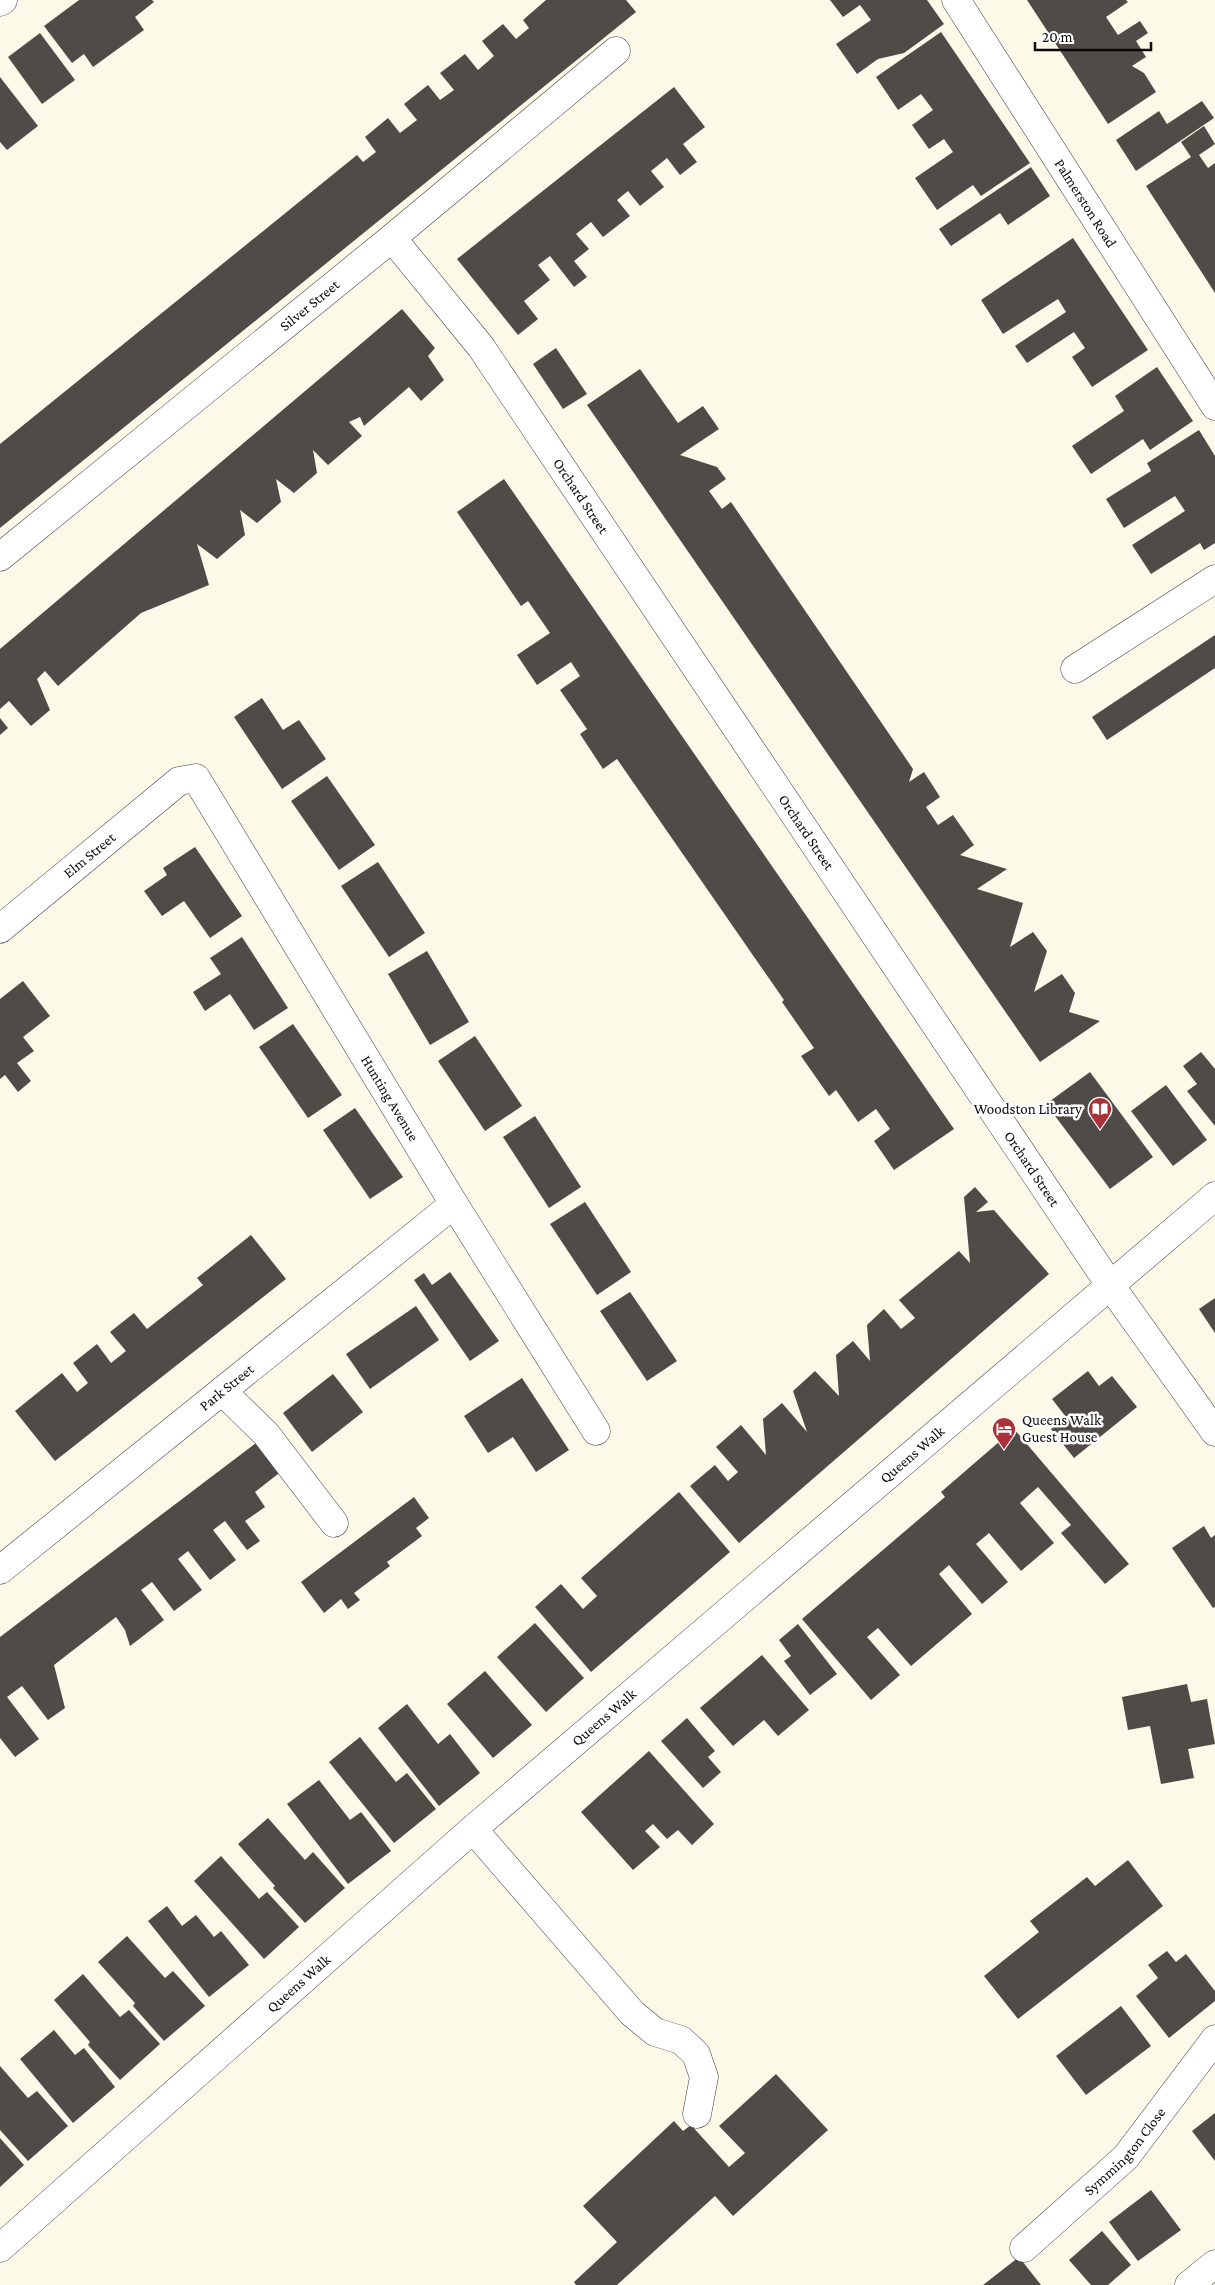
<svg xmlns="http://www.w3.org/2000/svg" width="1215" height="2285" font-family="'Crimson Pro',serif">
<rect width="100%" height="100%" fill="#fdf9e9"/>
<g fill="#514b47">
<polygon points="79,0 152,0 154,2 135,17 144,30 93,67 84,54 72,63 44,26"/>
<polygon points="546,0 626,0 636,12 0,528 0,444 357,155 363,162 376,152 365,137 388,118 400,133 417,120 404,104 428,85 440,100 454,90 440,73 465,54 478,70 494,56 482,41 503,24 516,39 529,28 523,20"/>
<polygon points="830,0 927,0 944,24 904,53 878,59 857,74 836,44 871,20 860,5 843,17"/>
<polygon points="1027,0 1126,0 1128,2 1106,17 1118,35 1140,21 1148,33 1136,41 1146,57 1132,66 1144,73 1156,92 1108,124"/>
<polygon points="941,32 1030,163 981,196 973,185 937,210 915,178 953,152 944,139 929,149 912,125 933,110 921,94 898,110 876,77"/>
<polygon points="40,33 75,80 42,104 8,57"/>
<polygon points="0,77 38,126 7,150 0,142"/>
<polygon points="674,87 705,127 683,144 697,162 680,175 667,158 651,171 664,187 640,206 628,191 617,200 630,216 603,237 591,222 576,234 589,249 574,261 587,277 574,287 550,256 538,265 550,280 524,301 538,319 518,335 457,259"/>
<polygon points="1202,101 1214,118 1136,171 1116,140 1159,111 1167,124"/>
<polygon points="1204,126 1215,144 1199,155 1208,168 1215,163 1215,293 1146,186 1191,157 1181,142"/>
<polygon points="1031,167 1050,196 1008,225 1000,213 951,246 939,229"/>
<polygon points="1073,238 1148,350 1092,387 1072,357 1085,348 1074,332 1027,363 1015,346 1066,312 1058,299 1003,334 981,300"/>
<polygon points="402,309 435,348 428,356 444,380 421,401 409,387 364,426 360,417 349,422 362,436 328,465 313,450 317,473 294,493 276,479 281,502 257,523 240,510 245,535 217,559 197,544 209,585 141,613 58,686 45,671 37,679 50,710 31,726 9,701 0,709 0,649"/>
<polygon points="556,348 587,394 563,409 533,364"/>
<polygon points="1157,367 1193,421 1150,450 1143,439 1091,474 1072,446 1124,411 1115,396"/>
<polygon points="640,369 678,423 703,406 719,429 680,455 717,467 726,479 709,491 722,509 731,502 913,769 909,782 924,772 940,797 926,807 938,825 953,815 974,845 960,855 1007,869 977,889 1023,903 1010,947 1033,932 1047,951 1034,992 1062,974 1075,993 1069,1012 1100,1021 1040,1062 587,405"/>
<polygon points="1199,430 1215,456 1215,543 1204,550 1200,543 1151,574 1132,545 1185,511 1175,496 1124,528 1106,499 1151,471 1147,463"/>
<polygon points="504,479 954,1129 894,1170 874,1141 890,1129 876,1109 858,1122 836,1090 829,1096 801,1056 814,1048 782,1002 784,1000 617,759 603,769 580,734 587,729 560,690 580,676 571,662 537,685 517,655 550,633 528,601 521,606 457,512"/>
<polygon points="1215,635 1215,668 1107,740 1092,717"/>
<polygon points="262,698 283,730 299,720 326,759 282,789 234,717"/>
<polygon points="0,718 8,728 0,735"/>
<polygon points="327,776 375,845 339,870 291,801"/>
<polygon points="195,847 242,916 210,938 184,901 162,916 144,891 167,875 163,868"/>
<polygon points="378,862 425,933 389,957 341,886"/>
<polygon points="242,937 288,1008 254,1030 230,994 205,1011 193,992 221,974 210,958"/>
<polygon points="427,951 469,1022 430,1045 388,974"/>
<polygon points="23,981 50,1016 23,1037 34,1051 17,1063 31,1081 18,1092 5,1075 0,1079 0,999"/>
<polygon points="293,1024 342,1095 308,1118 259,1047"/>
<polygon points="475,1036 522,1106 485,1131 438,1061"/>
<polygon points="1201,1052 1215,1069 1215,1126 1187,1091 1197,1084 1183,1066"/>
<polygon points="1090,1072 1153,1157 1110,1189 1046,1104"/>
<polygon points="1166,1085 1207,1140 1173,1166 1131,1111"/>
<polygon points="355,1108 403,1177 370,1199 323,1130"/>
<polygon points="535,1116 581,1187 549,1208 503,1137"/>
<polygon points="975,1187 988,1202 976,1212 994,1210 1049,1274 739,1543 690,1486 715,1465 728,1481 738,1472 716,1447 741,1425 766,1455 763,1419 782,1403 807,1432 793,1391 815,1371 839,1396 836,1355 853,1341 870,1361 867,1325 884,1309 901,1329 915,1318 899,1300 959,1251 970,1263 964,1197"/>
<polygon points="585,1202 631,1272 597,1295 550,1224"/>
<polygon points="251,1235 286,1279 55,1461 15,1411 62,1373 77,1392 88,1383 73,1363 97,1344 111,1363 126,1351 110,1332 134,1313 147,1329 203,1285 197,1278"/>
<polygon points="450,1272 499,1341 470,1361 414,1280 424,1273 432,1285"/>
<polygon points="630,1292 677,1361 647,1381 600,1311"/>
<polygon points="1215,1298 1215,1333 1199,1309"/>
<polygon points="416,1306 439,1340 370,1389 346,1354"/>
<polygon points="1088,1371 1099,1386 1112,1376 1137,1407 1074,1458 1051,1429 1066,1417 1052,1399"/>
<polygon points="333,1374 363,1412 312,1452 283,1413"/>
<polygon points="522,1378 569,1450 536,1472 513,1437 488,1453 464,1416"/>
<polygon points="1014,1429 1129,1564 1105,1584 1061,1533 1071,1525 1038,1487 1020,1503 1054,1543 1021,1571 989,1533 976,1544 1008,1582 982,1604 949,1565 939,1574 972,1614 911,1666 878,1628 867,1637 900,1675 871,1700 802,1619 945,1497 941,1492"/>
<polygon points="260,1440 283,1470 255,1492 265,1507 245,1521 260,1541 247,1550 225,1521 213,1530 236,1560 210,1580 188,1551 178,1559 202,1590 174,1611 152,1582 141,1590 164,1620 130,1646 125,1630 116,1617 54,1665 65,1708 48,1720 22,1686 7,1697 39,1739 15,1757 0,1738 0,1637"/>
<polygon points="679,1492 730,1552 591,1672 535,1607 561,1584 583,1609 597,1596 581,1578"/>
<polygon points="414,1497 429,1518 416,1528 422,1536 387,1562 390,1566 354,1593 360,1600 348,1609 341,1599 324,1613 301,1582"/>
<polygon points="1204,1526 1211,1538 1215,1535 1215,1607 1213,1608 1172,1548"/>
<polygon points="535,1623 584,1678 546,1712 497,1657"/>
<polygon points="798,1624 837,1674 810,1695 784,1661 791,1656 779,1640"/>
<polygon points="762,1655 809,1710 778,1736 764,1720 733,1746 700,1708"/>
<polygon points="485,1671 532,1725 493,1758 447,1704"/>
<polygon points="1187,1684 1191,1702 1207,1699 1215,1744 1188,1749 1194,1778 1161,1784 1150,1726 1128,1730 1122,1697"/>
<polygon points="407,1704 438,1744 450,1734 480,1773 439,1806 378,1728"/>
<polygon points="687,1718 715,1751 708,1757 721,1772 703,1788 661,1741"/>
<polygon points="360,1737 396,1782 407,1773 436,1809 394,1843 329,1762"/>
<polygon points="649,1751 714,1824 692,1845 678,1830 667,1839 653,1824 645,1831 660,1847 633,1870 581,1812"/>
<polygon points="319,1780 350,1820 361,1812 391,1851 348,1884 287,1804"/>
<polygon points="268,1818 305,1860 313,1852 345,1888 305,1923 273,1888 275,1886 238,1844"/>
<polygon points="221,1856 259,1899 267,1892 299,1927 264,1959 194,1881"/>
<polygon points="1128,1860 1163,1906 1018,2019 984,1976 1039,1932 1030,1921 1087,1877 1095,1886"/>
<polygon points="167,1906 182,1926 196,1915 214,1937 221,1931 249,1965 209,1997 148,1921"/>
<polygon points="127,1936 165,1978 173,1971 205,2006 164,2041 133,2006 135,2003 98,1962"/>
<polygon points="1167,1951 1176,1962 1186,1954 1215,1991 1215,2001 1169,2038 1136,1996 1158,1978 1148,1965"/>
<polygon points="83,1974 120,2017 129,2010 160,2044 120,2080 88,2045 90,2042 54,2000"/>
<polygon points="1121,2006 1151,2046 1086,2095 1056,2056"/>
<polygon points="54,2030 75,2055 84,2048 115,2087 73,2123 20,2059"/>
<polygon points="0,2066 28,2098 37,2091 68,2126 28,2161 0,2130"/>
<polygon points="776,2074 828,2130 733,2216 715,2196 617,2285 576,2285 574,2282 617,2242 583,2206 674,2121 683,2131 691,2125 729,2167 745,2153 719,2126"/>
<polygon points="1215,2113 1215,2161 1192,2131"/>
<polygon points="0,2138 24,2165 0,2187"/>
<polygon points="1151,2190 1181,2230 1138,2261 1109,2222"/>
<polygon points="1102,2231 1131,2265 1108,2285 1091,2285 1069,2260"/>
<polygon points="1019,2257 1041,2285 983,2285"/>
</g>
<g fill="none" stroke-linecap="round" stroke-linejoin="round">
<g stroke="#3d3d3d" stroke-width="29">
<g id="minor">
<path id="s1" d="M956 0 1215 406"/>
<polyline points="0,2 3,0"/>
<path id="s2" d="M392 238 481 347 1110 1285 1215 1432"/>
<path id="s3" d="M0 557 392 238 616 51"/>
<polyline points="1075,669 1215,579"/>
<path id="s4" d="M0 929 179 781 196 778 454 1204 596 1431"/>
<polyline points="222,1391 266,1434 334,1523"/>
<path id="s5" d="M0 1570 454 1204"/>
<polyline points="473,1829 632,2013 655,2032 681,2040 696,2054 704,2077 697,2114"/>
<path id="s6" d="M0 2248 473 1829 1215 1196"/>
<path id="s7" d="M1024 2248 1126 2157 1215 2039"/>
<polyline points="1189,2285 1215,2264"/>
</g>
</g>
<use href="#minor" stroke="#fff" stroke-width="28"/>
</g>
<defs>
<g id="library-pin" transform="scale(1.25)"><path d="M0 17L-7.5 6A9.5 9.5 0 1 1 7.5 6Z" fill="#aa3238" stroke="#fff"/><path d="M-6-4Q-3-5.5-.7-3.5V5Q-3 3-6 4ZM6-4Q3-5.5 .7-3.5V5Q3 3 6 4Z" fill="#fff"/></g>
<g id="hotel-pin" transform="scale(1.25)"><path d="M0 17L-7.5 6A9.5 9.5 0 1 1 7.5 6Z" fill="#aa3238" stroke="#fff"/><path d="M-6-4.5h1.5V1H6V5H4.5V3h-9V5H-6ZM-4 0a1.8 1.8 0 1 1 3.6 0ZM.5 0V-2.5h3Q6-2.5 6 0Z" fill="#fff"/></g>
</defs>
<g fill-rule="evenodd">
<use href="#library-pin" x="1100" y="1109"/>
<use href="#hotel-pin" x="1004" y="1429"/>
</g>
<g text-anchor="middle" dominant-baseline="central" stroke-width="5" stroke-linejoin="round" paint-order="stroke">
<g font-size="15" fill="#0a0a0a" stroke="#fff">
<text stroke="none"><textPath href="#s1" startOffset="241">Palmerston Road</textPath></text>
<text stroke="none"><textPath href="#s3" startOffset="399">Silver Street</textPath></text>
<text stroke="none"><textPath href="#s2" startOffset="320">Orchard Street</textPath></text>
<text stroke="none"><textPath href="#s2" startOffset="725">Orchard Street</textPath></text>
<text stroke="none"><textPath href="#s4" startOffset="116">Elm Street</textPath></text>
<text stroke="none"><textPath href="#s4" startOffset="624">Hunting Avenue</textPath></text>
<text stroke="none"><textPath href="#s2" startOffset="1130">Orchard Street</textPath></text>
<text stroke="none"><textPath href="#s5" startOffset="291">Park Street</textPath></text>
<text stroke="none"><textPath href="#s6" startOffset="1209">Queens Walk</textPath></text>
<text stroke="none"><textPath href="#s6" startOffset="804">Queens Walk</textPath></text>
<text stroke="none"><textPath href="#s6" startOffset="399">Queens Walk</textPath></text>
<text stroke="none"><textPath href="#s7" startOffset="140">Symmington Close</textPath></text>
</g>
<g font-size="15" fill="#0a0a0a" stroke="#fff" text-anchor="end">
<text x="1082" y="1109">Woodston Library</text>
<text x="1022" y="1420" text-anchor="start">Queens Walk<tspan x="1022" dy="17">Guest House</tspan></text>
</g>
</g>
<path d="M1035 42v8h116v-8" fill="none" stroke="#0a0a0a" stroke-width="2.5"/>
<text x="1042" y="42" font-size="15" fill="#0a0a0a" stroke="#ffffff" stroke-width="4" paint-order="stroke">20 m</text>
</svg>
